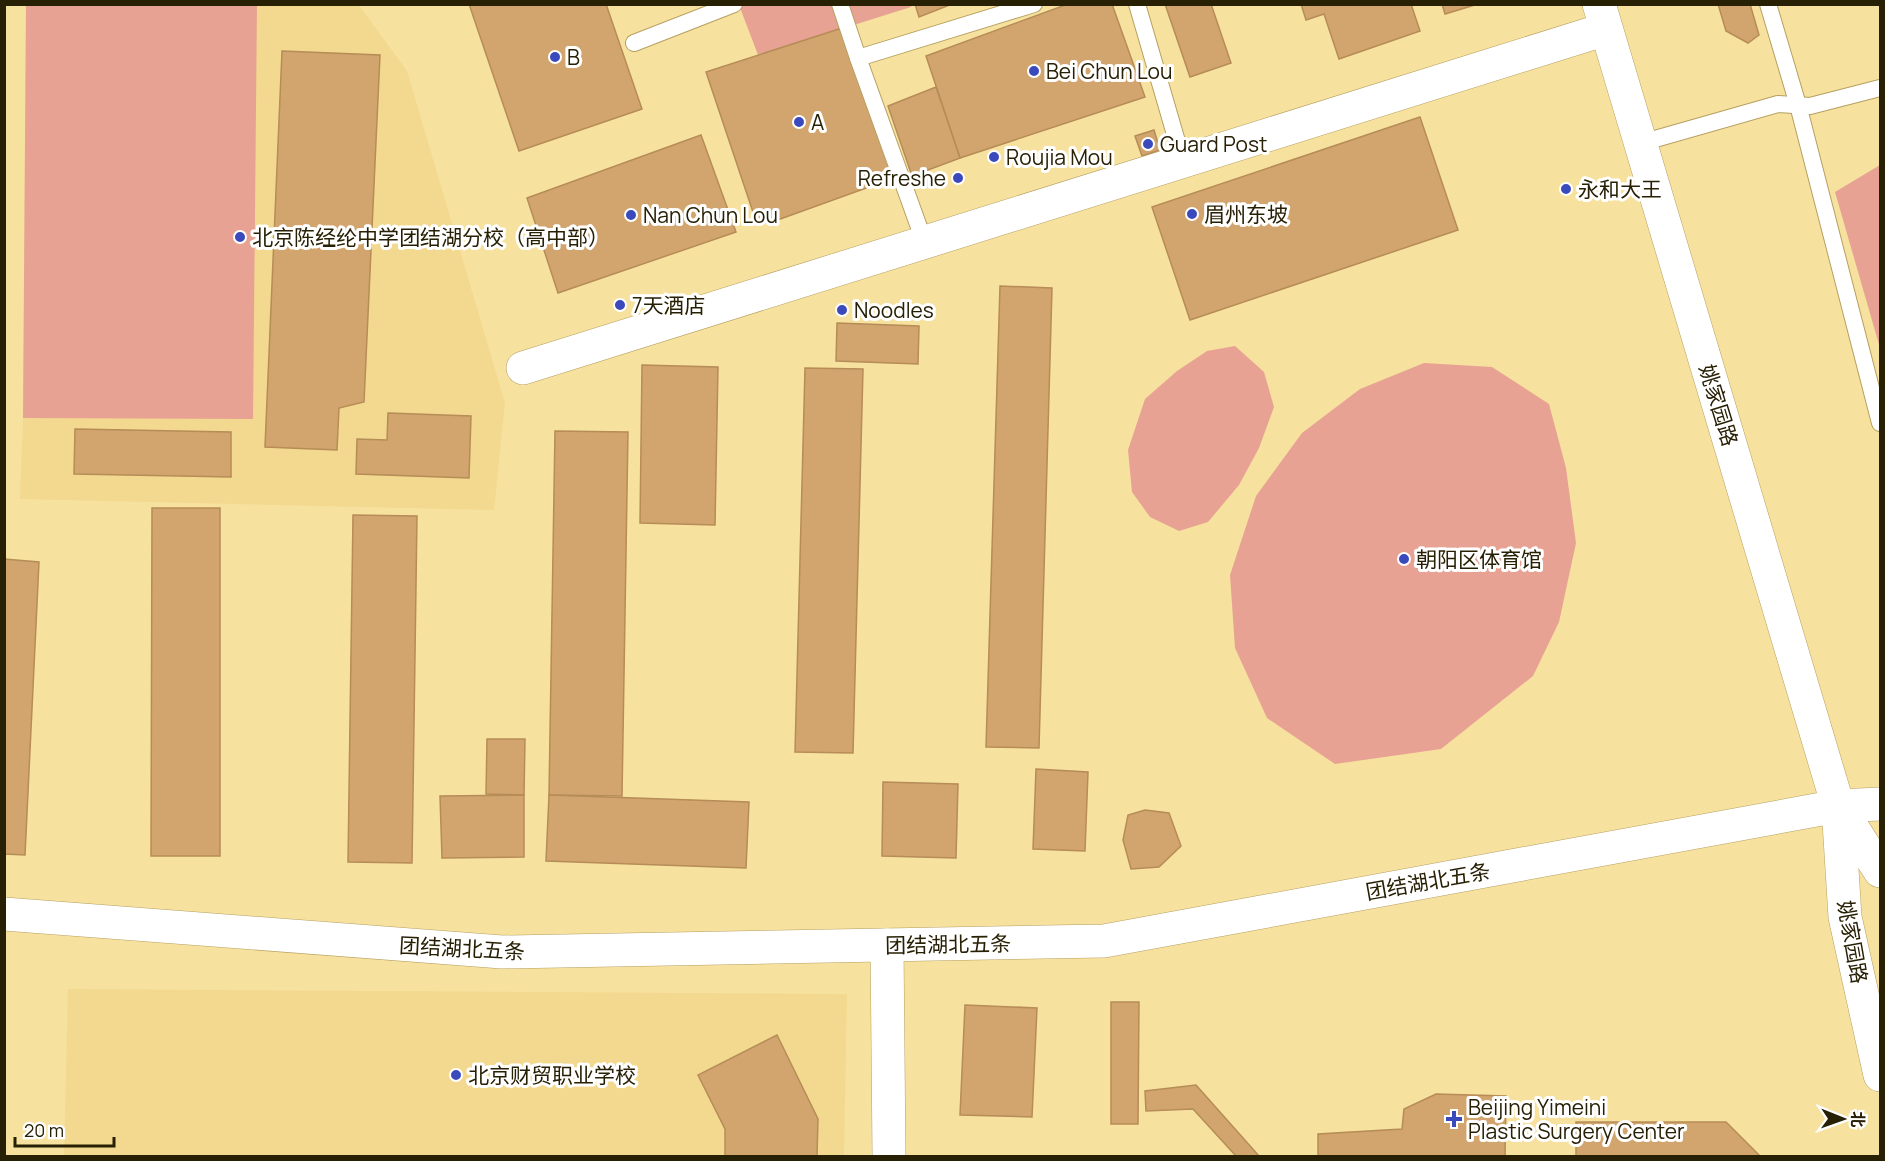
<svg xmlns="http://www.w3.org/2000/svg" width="1885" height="1161" font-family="Manrope,'Noto Sans SC',sans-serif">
<rect width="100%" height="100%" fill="#f7e19f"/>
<g fill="#f2d98f">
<polygon points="26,5 359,5 407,71 505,403 494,510 20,499 23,418"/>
<polygon points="68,989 847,994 844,1156 64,1156"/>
</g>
<g fill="#e7a294">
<polygon points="910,4 911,7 758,55 739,5"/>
<polygon points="26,5 257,5 253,419 23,418"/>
<polygon points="1880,165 1880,348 1835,192"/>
<polygon points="1235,346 1264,372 1274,407 1259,448 1239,485 1208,522 1179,531 1150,517 1132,492 1128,450 1145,399 1177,371 1207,351"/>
<polygon points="1424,363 1492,367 1549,404 1566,468 1576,543 1559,622 1533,676 1441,749 1335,764 1267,718 1235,648 1230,575 1256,496 1302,433 1360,389"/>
</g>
<g fill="#d2a56e" stroke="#b68c57" stroke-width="1.5">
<polygon points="469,4 606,4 642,109 519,151"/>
<polygon points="915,4 952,4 919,17"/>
<polygon points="1068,4 1112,4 1145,97 960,158 926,56"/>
<polygon points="1165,4 1211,4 1231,63 1190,77"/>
<polygon points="1301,4 1411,4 1420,31 1339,59 1324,14 1306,20"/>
<polygon points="1442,4 1478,4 1445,14"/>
<polygon points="1718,4 1750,4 1759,35 1748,43 1726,31"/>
<polygon points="842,28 894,178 772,222 757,224 706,72"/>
<polygon points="282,51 380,55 364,402 339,408 337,450 265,447"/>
<polygon points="936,87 960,158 912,176 888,106"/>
<polygon points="1420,117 1458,230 1190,320 1152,207"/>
<polygon points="1154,130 1160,150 1142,156 1135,136"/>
<polygon points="701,135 736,232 558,293 527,198"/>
<polygon points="1000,286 1052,288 1039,748 986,747"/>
<polygon points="837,323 919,326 918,364 836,361"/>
<polygon points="642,365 718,367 715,525 640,523"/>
<polygon points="805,368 863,369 853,753 795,752"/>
<polygon points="388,413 471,416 469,478 356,474 357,439 387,440"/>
<polygon points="75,429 231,432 231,477 74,474"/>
<polygon points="555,431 628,432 622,796 549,795"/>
<polygon points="152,508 220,508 220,856 151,856"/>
<polygon points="353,515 417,516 412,863 348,862"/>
<polygon points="4,559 39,562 25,855 4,854"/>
<polygon points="487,739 525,739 524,795 486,794"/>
<polygon points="1036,769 1088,772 1085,851 1033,849"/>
<polygon points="883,782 958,784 956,858 882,856"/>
<polygon points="524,795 524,857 442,858 440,796"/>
<polygon points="549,795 749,802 746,868 546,861"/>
<polygon points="1145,810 1169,813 1181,846 1159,867 1131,869 1123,840 1128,815"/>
<polygon points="1111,1002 1139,1002 1138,1124 1111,1124"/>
<polygon points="965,1005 1037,1008 1032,1117 960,1115"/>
<polygon points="777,1035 818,1119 817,1156 725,1156 725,1129 698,1075"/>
<polygon points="1196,1085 1259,1156 1236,1156 1193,1109 1146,1111 1145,1091"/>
<polygon points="1436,1094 1506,1096 1505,1156 1318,1156 1318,1134 1402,1129 1404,1109"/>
<polygon points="1576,1122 1726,1122 1760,1156 1576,1156"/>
</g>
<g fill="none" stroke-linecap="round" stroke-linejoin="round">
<g stroke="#b6a061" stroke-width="18">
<g id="service">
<polyline points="840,4 858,58 1034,4"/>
<polyline points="1137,4 1183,162"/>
<polyline points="1768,4 1798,105 1880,423"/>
<polyline points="634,43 734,4"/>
<polyline points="858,58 924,241"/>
<polyline points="1641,143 1778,104 1810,106 1880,88"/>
</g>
</g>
<g stroke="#b6a061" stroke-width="34">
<g id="minor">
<polyline points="523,368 1606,29"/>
<polyline points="887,945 889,1156"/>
</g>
</g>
<g stroke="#b6a061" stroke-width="34">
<g id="tertiary">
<polyline points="1599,4 1838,806 1845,917 1880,1075"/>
<polyline points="1839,807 1880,871"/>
<polyline points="4,914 502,952 1104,941 1838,806 1880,804"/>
</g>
</g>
<use href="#service" stroke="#fff" stroke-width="16"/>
<use href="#minor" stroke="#fff" stroke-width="33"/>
<use href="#tertiary" stroke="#fff" stroke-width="33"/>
</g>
<g fill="#3a49bc" stroke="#fff" stroke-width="2">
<circle cx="555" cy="57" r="6"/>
<circle cx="1034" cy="71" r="6"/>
<circle cx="799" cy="122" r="6"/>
<circle cx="1148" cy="144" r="6"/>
<circle cx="994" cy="157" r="6"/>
<circle cx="958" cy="178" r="6"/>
<circle cx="1566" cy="189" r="6"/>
<circle cx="1192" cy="214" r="6"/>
<circle cx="631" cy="215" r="6"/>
<circle cx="240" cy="237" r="6"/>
<circle cx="620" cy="305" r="6"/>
<circle cx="842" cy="310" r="6"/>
<circle cx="1404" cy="559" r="6"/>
<circle cx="456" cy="1075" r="6"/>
<path d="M1451 1110h6v6h6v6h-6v6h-6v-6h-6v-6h6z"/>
</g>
<g text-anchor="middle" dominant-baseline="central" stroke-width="6" stroke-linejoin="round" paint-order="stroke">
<g font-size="21" fill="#282005" stroke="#fff" text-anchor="start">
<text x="567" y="57">B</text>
<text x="1046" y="71">Bei Chun Lou</text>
<text x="811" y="122">A</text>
<text x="1160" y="144">Guard Post</text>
<text x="1006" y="157">Roujia Mou</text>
<text x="946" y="178" text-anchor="end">Refreshe</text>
<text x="1578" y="189">永和大王</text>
<text x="1204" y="214">眉州东坡</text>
<text x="643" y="215">Nan Chun Lou</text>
<text x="252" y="237">北京陈经纶中学团结湖分校（高中部）</text>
<text x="632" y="305">7天酒店</text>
<text x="854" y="310">Noodles</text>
<text x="1416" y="559">朝阳区体育馆</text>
<text x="468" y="1075">北京财贸职业学校</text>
<text x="1468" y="1107">Beijing Yimeini<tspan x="1468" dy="24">Plastic Surgery Center</tspan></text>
</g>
<g font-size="21" fill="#282005" stroke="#fff">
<text transform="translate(1719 405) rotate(73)">姚家园路</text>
<text transform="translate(1428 881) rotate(-10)">团结湖北五条</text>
<text transform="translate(1853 942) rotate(80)">姚家园路</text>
<text transform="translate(948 944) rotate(-1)">团结湖北五条</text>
<text transform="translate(462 948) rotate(3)">团结湖北五条</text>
</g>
</g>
<rect width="1885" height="1161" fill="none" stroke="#282005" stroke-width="12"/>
<g transform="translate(1843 1119) rotate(91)" stroke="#ffffff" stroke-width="4.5" paint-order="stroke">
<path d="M0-4.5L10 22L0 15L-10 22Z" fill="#282005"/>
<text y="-9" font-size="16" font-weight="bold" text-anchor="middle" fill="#282005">北</text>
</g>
<path d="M15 1137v9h99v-9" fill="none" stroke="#282005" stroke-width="3"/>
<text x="24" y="1137" font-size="18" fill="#282005" stroke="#ffffff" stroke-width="4.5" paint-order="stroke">20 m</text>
</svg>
